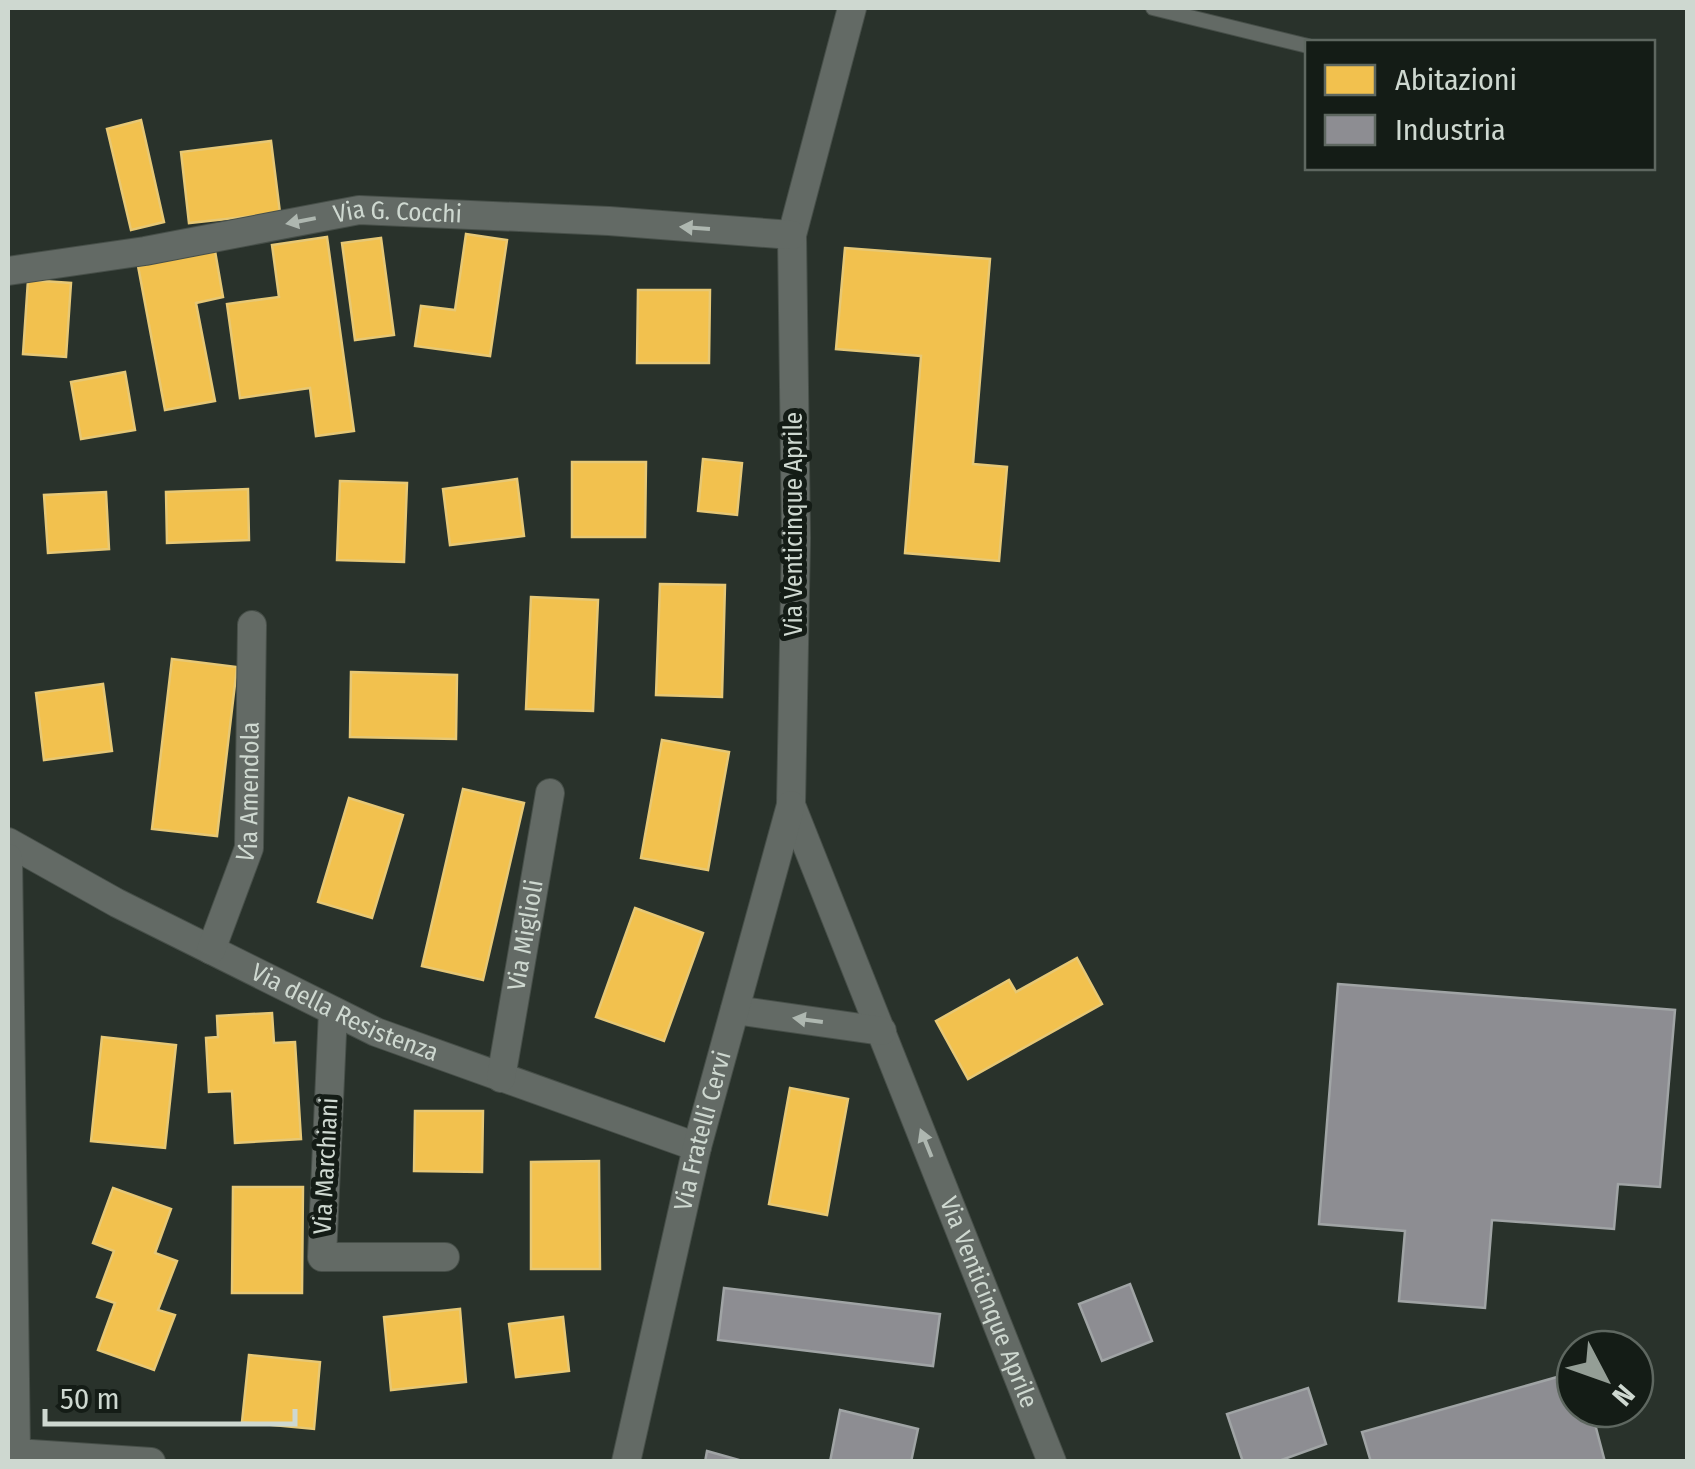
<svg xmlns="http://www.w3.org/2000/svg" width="1695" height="1469" font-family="'Fira Sans Condensed',sans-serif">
<rect width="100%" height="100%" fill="#29322b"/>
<g fill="#f2c14e" stroke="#e7c875" stroke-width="2.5">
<polygon points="141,120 164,222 131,230 107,129"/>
<polygon points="271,141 280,213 189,223 181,152"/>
<polygon points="466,234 507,240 490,356 415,346 421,306 455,310"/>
<polygon points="327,237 354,431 316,436 310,388 240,398 227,304 279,297 272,245"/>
<polygon points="381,238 394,335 355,340 342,243"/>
<polygon points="845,248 990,259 973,464 1007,467 999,561 905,553 921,356 836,349"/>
<polygon points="215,251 223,297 196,303 215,401 165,410 138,266"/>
<polygon points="28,280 71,283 66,357 23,354"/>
<polygon points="638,290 710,290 709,363 637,363"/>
<polygon points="125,372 135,430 81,439 71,382"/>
<polygon points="703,459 742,463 737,515 698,511"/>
<polygon points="572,462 646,462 645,537 572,537"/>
<polygon points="517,479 524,536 450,545 443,489"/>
<polygon points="340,481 407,483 404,562 337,560"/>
<polygon points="248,489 249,540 167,543 166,492"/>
<polygon points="106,492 109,549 48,553 44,495"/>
<polygon points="660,584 725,585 722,697 656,695"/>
<polygon points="531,597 598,600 593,711 526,709"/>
<polygon points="172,659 237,667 217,836 152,829"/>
<polygon points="351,672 457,675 456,739 350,737"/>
<polygon points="103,684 112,751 44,760 36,693"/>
<polygon points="662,740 729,752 708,870 641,858"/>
<polygon points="463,789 524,803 483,980 422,966"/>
<polygon points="349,798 403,815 372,918 318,902"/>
<polygon points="635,908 703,933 664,1041 596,1017"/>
<polygon points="1077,958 1102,1004 968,1079 936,1021 1009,980 1016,992"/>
<polygon points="272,1013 274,1043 295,1042 301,1139 235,1143 232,1091 209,1092 206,1038 218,1037 217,1016"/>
<polygon points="102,1037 176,1045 165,1148 91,1141"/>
<polygon points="790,1088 848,1099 827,1215 769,1204"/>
<polygon points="415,1111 483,1111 482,1172 414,1171"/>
<polygon points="599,1161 600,1269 531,1269 531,1162"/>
<polygon points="233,1187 303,1187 302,1293 232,1293"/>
<polygon points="113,1188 171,1209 155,1253 177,1261 158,1310 175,1315 154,1370 98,1350 115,1303 97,1297 114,1251 93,1243"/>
<polygon points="460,1309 466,1382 391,1390 384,1317"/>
<polygon points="563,1317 569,1371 516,1377 509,1324"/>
<polygon points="249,1355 320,1362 314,1429 242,1422"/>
</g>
<g fill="#8d8d92" stroke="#a0a4a5" stroke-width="2.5">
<polygon points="1338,984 1675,1010 1660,1187 1618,1184 1614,1229 1492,1220 1485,1308 1399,1301 1405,1231 1319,1224"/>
<polygon points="1130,1284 1152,1341 1102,1361 1079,1304"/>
<polygon points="724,1288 940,1314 933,1366 718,1340"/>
<polygon points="1575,1372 1575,1409 1591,1409 1605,1462 1371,1462 1362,1432"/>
<polygon points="1308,1388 1326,1444 1276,1462 1243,1462 1227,1414"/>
<polygon points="840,1410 918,1429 911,1462 830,1462"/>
<polygon points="707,1451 746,1462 705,1462"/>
</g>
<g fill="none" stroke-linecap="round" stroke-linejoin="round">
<g stroke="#474f49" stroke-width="16">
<polyline id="lane" points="1153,8 1308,46"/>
</g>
<g stroke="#474f49" stroke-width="30">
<g id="street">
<path id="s1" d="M852 8 792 235 796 538 791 805 1052 1462"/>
<path id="s2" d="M8 271 145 251 359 210 609 221 792 235"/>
<path id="s3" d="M8 842 117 903 376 1032 697 1147"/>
<polyline points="8,858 16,1453 151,1462"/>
<path id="s4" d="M211 950 249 848 252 625"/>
<polyline points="735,1010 882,1031"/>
<polyline points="333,1011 322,1257 445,1257"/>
<path id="s5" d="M501 1078 550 793"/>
<path id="s6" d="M626 1462 697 1147 791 805"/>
</g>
</g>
<use href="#lane" stroke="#636a65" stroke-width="14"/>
<use href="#street" stroke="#636a65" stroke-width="28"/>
</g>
<defs><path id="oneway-solid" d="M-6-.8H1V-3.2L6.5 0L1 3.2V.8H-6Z" transform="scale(2.5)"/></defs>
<g fill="#aeb7b0">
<use href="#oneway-solid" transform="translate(301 221) rotate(169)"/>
<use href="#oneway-solid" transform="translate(695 228) rotate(-176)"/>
<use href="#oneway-solid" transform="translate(808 1020) rotate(-172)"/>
<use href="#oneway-solid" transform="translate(926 1143) rotate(-112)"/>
</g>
<g text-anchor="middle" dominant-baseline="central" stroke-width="10" stroke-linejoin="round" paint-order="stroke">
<g font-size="25" fill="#ced8d0" stroke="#141c16">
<text stroke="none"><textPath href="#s2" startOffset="395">Via G. Cocchi</textPath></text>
<text transform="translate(794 524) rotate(-90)">Via Venticinque Aprile</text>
<text stroke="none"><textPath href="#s4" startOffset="165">Via Amendola</textPath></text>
<text stroke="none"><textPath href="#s5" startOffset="145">Via Miglioli</textPath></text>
<text stroke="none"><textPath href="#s3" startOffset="378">Via della Resistenza</textPath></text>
<text stroke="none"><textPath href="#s6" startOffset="340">Via Fratelli Cervi</textPath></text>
<text transform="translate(326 1166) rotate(-87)">Via Marchiani</text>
<text stroke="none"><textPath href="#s1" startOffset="1340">Via Venticinque Aprile</textPath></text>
</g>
</g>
<rect width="1695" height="1469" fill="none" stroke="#ced8d0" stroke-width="20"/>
<rect x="1305" y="40" width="350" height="130" fill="#141c16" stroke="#5e6760" stroke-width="2.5"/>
<rect x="1325" y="65" width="50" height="30" fill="#f2c14e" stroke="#5e6760" stroke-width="2.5"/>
<text x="1395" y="90" font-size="30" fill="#ced8d0">Abitazioni</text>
<rect x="1325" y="115" width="50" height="30" fill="#8d8d92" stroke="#5e6760" stroke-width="2.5"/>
<text x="1395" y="140" font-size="30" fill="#ced8d0">Industria</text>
<g transform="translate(1605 1379) rotate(131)"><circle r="48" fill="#141c16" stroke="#5e6760" stroke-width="2.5"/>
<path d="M0-8L18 38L0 25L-18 38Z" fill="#949e96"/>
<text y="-15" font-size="28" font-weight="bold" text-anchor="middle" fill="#ced8d0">N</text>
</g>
<path d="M45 1409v15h250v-15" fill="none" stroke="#ced8d0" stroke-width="5"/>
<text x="60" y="1409" font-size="30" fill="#ced8d0" stroke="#141c16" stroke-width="8" paint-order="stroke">50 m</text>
</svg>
